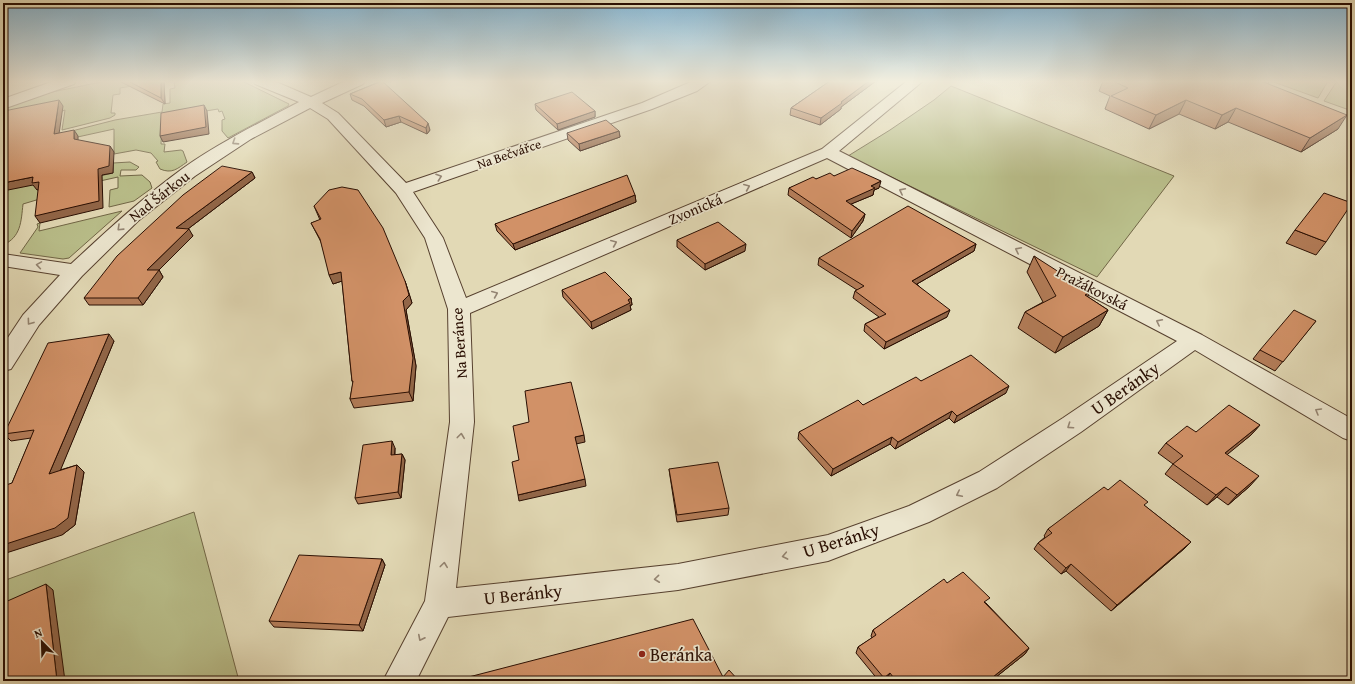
<svg xmlns="http://www.w3.org/2000/svg" width="1355" height="684" font-family="'Gentium Book Plus',serif">
<rect width="100%" height="100%" fill="#e2d9b5"/>
<filter id="stains"><feTurbulence type="fractalNoise" baseFrequency=".005" numOctaves="4"/><feColorMatrix values="0 0 0 0 .2 0 0 0 0 .09 0 0 0 0 .02 0 0 0 .5 -.17"/></filter>
<radialGradient id="worn" r=".72"><stop offset=".6" stop-color="#630" stop-opacity="0"/><stop offset="1" stop-color="#630" stop-opacity=".3"/></radialGradient>
<g fill="#b9be8a" stroke="#716646">
<polygon points="106,81 160,81 120,88 120,94 113,95 111,113 115,113 115,115 110,118 62,130 65,110 3,134 3,108 52,92"/>
<path d="M174 81H242L289 104 288 106 228 138 222 131V120L225 119 222 111 219 112 218 109 169 117 162 125 161 144H165L164 152 181 150 183 151 187 162C177 169 172 174 160 169L156 162 158 161 151 153 136 150 114 154V129L73 138 37 190 113 173V163L130 162 139 167 136 170H121L120 176 142 175 150 182 152 188 134 201 109 207 110 190 118 188V177L100 181 23 204C21 222 21 237 3 245V187L60 134 115 120 162 112 163 104 170 103V89L175 88Z"/>
<polygon points="1271,81 1328,81 1318,98"/>
<polygon points="1337,81 1352,81 1352,111 1324,101"/>
<polygon points="951,86 1174,176 1097,277 848,156 890,130 934,100"/>
<polygon points="122,211 69,258 63,259 20,253 38,227 37,224 40,223 39,231"/>
<polygon points="194,512 239,681 65,681 3,613 3,581"/>
</g>
<g fill="none" stroke-linecap="round" stroke-linejoin="round">
<g stroke="#57412f" stroke-width="2">
<g id="minor">
<polygon points="54,81 76,81 74,84 3,109 3,99"/>
<path d="M253 81H274L311 97 345 81H365L363 84 322 103 338 113 406 183 642 103 693 81H711L697 91 652 109 413 192 443 238 466 298 822 149 907 81H923L839 151 1202 335 1352 419V441L1343 438 1195 350 1081 432 997 488 929 522 828 561 678 590 448 617 416 681H383L425 601 450 422 448 309 425 238 396 193 328 119 310 108 251 139 195 176 138 221 82 276 39 325 11 369 3 371V345L23 315 60 275 3 266V254L71 264C107 231 142 198 182 169 219 143 259 123 299 102L255 84ZM827 158 1177 341 1063 418 979 472 909 506 828 535 678 564 456 588 474 422 470 313Z"/>
</g>
</g>
<use href="#minor" fill="#ece6cf" fill-rule="evenodd"/>
</g>
<g fill="#b47d59" stroke="#290e02">
<polygon points="119,81 164,81 165,104"/>
<polygon points="381,81 430,130 427,134 401,122 386,127 364,106 352,100 350,94"/>
<polygon points="830,81 876,81 841,107 841,109 820,125 790,115 791,108"/>
<polygon points="1103,81 1269,81 1268,84 1338,129 1301,152 1228,122 1215,129 1179,114 1149,129 1105,109 1110,96 1099,91"/>
<polygon points="535,104 595,111 595,117 558,130 536,110"/>
<polygon points="619,131 620,137 580,151 568,140 567,133"/>
<polygon points="252,172 255,178 188,229 193,236 159,270 163,277 143,305 89,305 84,298"/>
<polygon points="834,176 879,188 874,190 873,195 851,204 865,214 863,221 851,238 788,195 789,188 816,179"/>
<polygon points="635,195 636,202 515,250 497,231 495,224"/>
<polygon points="314,206 405,281 412,303 406,310 416,366 413,401 354,408 350,399 353,383 352,381 342,281 333,284 321,242 311,223 320,220"/>
<polygon points="1295,230 1326,242 1316,255 1286,243"/>
<polygon points="677,240 745,251 705,270 677,247"/>
<polygon points="976,244 974,251 917,284 947,317 884,349 864,331 865,324 879,317 853,298 855,291 857,290 818,265 819,258"/>
<polygon points="1034,256 1088,297 1108,310 1099,326 1055,353 1018,328 1025,312 1043,302 1027,272"/>
<polygon points="562,290 631,298 632,305 630,305 631,310 592,329 563,297"/>
<polygon points="1316,321 1275,371 1253,359 1260,350"/>
<polygon points="114,341 60,470 77,465 84,472 75,525 62,535 12,483 31,438 11,441 4,434"/>
<polygon points="921,381 1006,393 954,423 949,418 895,449 890,444 831,476 798,439 799,432"/>
<polygon points="1260,425 1251,435 1227,454 1250,486 1228,505 1217,497 1207,505 1165,474 1173,464 1158,453 1166,443 1196,432"/>
<polygon points="395,448 395,455 402,454 405,460 401,498 358,504 355,498"/>
<polygon points="669,469 729,508 728,515 677,522 670,476"/>
<polygon points="1108,490 1145,506 1191,542 1185,548 1111,611 1066,571 1061,574 1034,549 1038,543 1045,537 1044,536 1048,529"/>
<polygon points="382,559 385,565 363,631 274,627 269,621"/>
<polygon points="947,583 986,603 1029,648 1025,654 991,681 889,681 887,679 884,681 879,681 856,653 858,647 872,638 871,636 873,630"/>
</g>
<g fill="#926648" stroke="#290e02">
<polygon points="161,81 164,81 165,104 161,98"/>
<polygon points="869,81 876,81 841,107 841,109 820,125 821,118 841,102"/>
<polygon points="59,100 63,106 58,141 54,134"/>
<polygon points="1186,100 1179,114 1149,129 1156,115"/>
<polygon points="204,105 207,111 209,134 163,142 160,136"/>
<polygon points="1236,108 1228,122 1215,129 1222,115"/>
<polygon points="595,111 595,117 558,130 557,124"/>
<polygon points="1347,115 1338,129 1301,152 1310,138"/>
<polygon points="399,116 401,122 386,127 384,120"/>
<polygon points="428,123 430,130 427,134 426,128"/>
<polygon points="74,130 78,136 78,146 74,139"/>
<polygon points="619,131 620,137 580,151 579,144"/>
<polygon points="110,146 114,152 113,173 102,175 103,208 40,223 35,216 98,169"/>
<polygon points="252,172 255,178 180,235 176,228"/>
<polygon points="33,177 39,182 44,188 37,190 33,185 3,191 3,183"/>
<polygon points="881,181 879,188 874,190 873,195 844,207 846,201 871,186"/>
<polygon points="635,195 636,202 515,250 513,244"/>
<polygon points="865,214 863,221 851,238 852,231"/>
<polygon points="189,229 193,236 159,270 163,277 143,305 138,298 147,270"/>
<polygon points="746,244 745,251 705,270 705,264"/>
<polygon points="976,244 974,251 910,288 912,281"/>
<polygon points="341,272 345,280 333,284 329,275"/>
<polygon points="405,281 412,303 406,310 416,366 413,401 409,392 403,301"/>
<polygon points="1090,292 1082,308 1085,295"/>
<polygon points="631,298 632,305 630,305 631,310 592,329 591,322"/>
<polygon points="950,310 947,317 884,349 886,342"/>
<polygon points="1108,310 1099,326 1055,353 1063,337"/>
<polygon points="109,334 114,341 56,481 49,474"/>
<polygon points="1009,386 1006,393 954,423 957,416"/>
<polygon points="952,411 949,418 895,449 898,442"/>
<polygon points="1260,425 1251,435 1217,463 1225,453"/>
<polygon points="584,435 585,442 576,444 575,437"/>
<polygon points="892,437 890,444 831,476 833,469"/>
<polygon points="392,441 395,448 394,462 391,455"/>
<polygon points="402,454 405,460 401,498 398,492"/>
<polygon points="77,465 84,472 75,525 62,535 3,554 3,545"/>
<polygon points="1259,476 1250,486 1228,505 1237,495"/>
<polygon points="585,479 586,486 519,501 518,495"/>
<polygon points="1226,487 1217,497 1207,505 1216,495"/>
<polygon points="1191,542 1185,548 1111,611 1117,605"/>
<polygon points="382,559 385,565 363,631 359,625"/>
<polygon points="1071,564 1066,571 1061,574 1066,568"/>
<polygon points="46,584 53,590 65,681 57,681"/>
<polygon points="1029,648 1025,654 991,681 988,681"/>
<polygon points="890,673 887,679 884,681 882,681 884,678"/>
</g>
<g fill="#d19167" stroke="#290e02">
<polygon points="128,81 161,81 161,98"/>
<polygon points="382,81 428,123 426,128 399,116 384,120 362,99 350,94"/>
<polygon points="830,81 869,81 841,102 842,103 821,118 791,108"/>
<polygon points="1113,81 1261,81 1347,115 1310,138 1236,108 1222,115 1186,100 1156,115 1111,96 1128,88"/>
<polygon points="572,92 595,111 557,124 535,104"/>
<polygon points="59,100 54,134 74,130 74,139 110,146 109,166 98,169 99,201 35,216 39,182 32,183 33,177 3,183 3,115 4,111"/>
<polygon points="204,105 206,127 160,136 161,113"/>
<polygon points="606,120 619,131 579,144 567,133"/>
<polygon points="222,166 252,172 176,228 189,229 147,270 159,270 138,298 84,298 117,256 183,195"/>
<polygon points="852,168 881,181 871,186 875,188 846,201 865,214 852,231 789,188 813,177 816,179 830,173 834,176"/>
<polygon points="627,175 635,195 513,244 495,224"/>
<polygon points="342,187 358,190 383,228 405,281 409,295 403,301 413,358 409,392 350,399 353,381 352,381 341,272 329,275 320,239 311,223 321,219 314,206 329,190"/>
<polygon points="1324,193 1352,203 1326,242 1295,230"/>
<polygon points="908,206 976,244 912,281 950,310 886,342 865,324 886,314 855,291 864,286 819,258"/>
<polygon points="718,222 746,244 705,264 677,240"/>
<polygon points="1034,256 1090,292 1085,295 1108,310 1063,337 1025,312 1056,296"/>
<polygon points="605,272 631,298 628,300 630,303 591,322 562,290"/>
<polygon points="1294,310 1316,321 1283,362 1260,350"/>
<polygon points="109,334 49,474 77,465 68,518 55,528 3,545 3,486 12,483 34,430 4,434 48,343"/>
<polygon points="971,355 1009,386 957,416 952,411 898,442 892,437 833,469 799,432 858,400 863,405 916,377 921,381"/>
<polygon points="571,382 584,435 575,437 585,479 518,495 512,462 519,460 513,426 529,422 525,391"/>
<polygon points="1229,405 1260,425 1225,453 1259,476 1237,495 1226,487 1216,495 1173,464 1183,456 1166,443 1187,426 1196,432"/>
<polygon points="392,441 391,455 402,454 398,492 355,498 363,445"/>
<polygon points="718,462 729,508 677,515 669,469"/>
<polygon points="1120,480 1148,502 1144,505 1191,542 1117,605 1071,564 1066,568 1038,543 1052,533 1048,529 1104,487 1108,490"/>
<polygon points="299,555 382,559 359,625 269,621"/>
<polygon points="963,572 990,598 984,602 1029,648 988,681 896,681 890,673 884,678 858,647 876,635 873,630 944,579 947,583"/>
<polygon points="46,584 57,681 3,681 3,603"/>
<polygon points="693,619 723,677 729,670 739,681 460,681 461,679"/>
</g>
<defs><path id="oneway-chevron" d="M-2-3.5L2.5 0L-2 3.5" fill="none" stroke-width="1.6" stroke-linecap="round" stroke-linejoin="round"/></defs>
<g stroke="#948573">
<use href="#oneway-chevron" transform="translate(235 142) rotate(147)"/>
<use href="#oneway-chevron" transform="translate(439 177) rotate(-19)"/>
<use href="#oneway-chevron" transform="translate(747 187) rotate(-23)"/>
<use href="#oneway-chevron" transform="translate(902 191) rotate(-153)"/>
<use href="#oneway-chevron" transform="translate(120 228) rotate(136)"/>
<use href="#oneway-chevron" transform="translate(614 243) rotate(-23)"/>
<use href="#oneway-chevron" transform="translate(1018 250) rotate(-153)"/>
<use href="#oneway-chevron" transform="translate(39 265) rotate(-171)"/>
<use href="#oneway-chevron" transform="translate(495 294) rotate(-23)"/>
<use href="#oneway-chevron" transform="translate(30 322) rotate(126)"/>
<use href="#oneway-chevron" transform="translate(1159 322) rotate(-153)"/>
<use href="#oneway-chevron" transform="translate(1318 411) rotate(-150)"/>
<use href="#oneway-chevron" transform="translate(1070 426) rotate(146)"/>
<use href="#oneway-chevron" transform="translate(461 436) rotate(-83)"/>
<use href="#oneway-chevron" transform="translate(959 494) rotate(154)"/>
<use href="#oneway-chevron" transform="translate(785 556) rotate(169)"/>
<use href="#oneway-chevron" transform="translate(444 565) rotate(-83)"/>
<use href="#oneway-chevron" transform="translate(657 579) rotate(174)"/>
<use href="#oneway-chevron" transform="translate(421 638) rotate(117)"/>
</g>
<linearGradient id="sky" x2="0" y2="1"><stop stop-color="#87b6d2"/><stop offset="0.46" stop-color="#f2eede"/><stop offset="1" stop-color="#f2eede" stop-opacity="0"/></linearGradient>
<rect width="1355" height="177" fill="url(#sky)"/>
<circle fill="#8f2418" stroke="#ece6cf" stroke-width="1.5" cx="642" cy="654" r="4"/>
<g text-anchor="middle" dominant-baseline="central" stroke-width="3.5" stroke-linejoin="round" paint-order="stroke">
<g font-size="13" fill="#290e02" stroke="#ece6cf">
<text transform="translate(509 154) rotate(-19)">Na Bečvářce</text>
</g>
<g font-size="15" fill="#290e02" stroke="#ece6cf">
<text transform="translate(159 196) rotate(-38)">Nad Šárkou</text>
<text transform="translate(695 209) rotate(-23)">Zvonická</text>
<text transform="translate(1092 288) rotate(27)">Pražákovská</text>
<text transform="translate(459 343) rotate(-94)">Na Beránce</text>
</g>
<g font-size="18" fill="#290e02" stroke="#ece6cf">
<text transform="translate(1125 388) rotate(-35)">U Beránky</text>
<text transform="translate(841 540) rotate(-17)">U Beránky</text>
<text transform="translate(523 594) rotate(-6)">U Beránky</text>
</g>
<g font-size="18" fill="#290e02" stroke="#ece6cf" text-anchor="start">
<text x="650" y="654">Beránka</text>
</g>
</g>
<rect width="1355" height="684" fill="none" stroke="#e2d9b5" stroke-width="16"/>
<rect x="4" y="4" width="1347" height="676" fill="none" stroke="#290e02" stroke-width="2"/>
<rect x="8" y="8" width="1339" height="668" fill="none" stroke="#290e02"/>
<g transform="translate(42 642) rotate(337)" stroke="#ece6cf" stroke-width="3" paint-order="stroke">
<path d="M0-3L7 15L0 10L-7 15Z" fill="#290e02"/>
<text y="-6" font-size="11" font-weight="bold" text-anchor="middle" fill="#290e02">N</text>
</g>
<rect width="100%" height="100%" filter="url(#stains)"/>
<rect width="100%" height="100%" fill="url(#worn)"/>
</svg>
